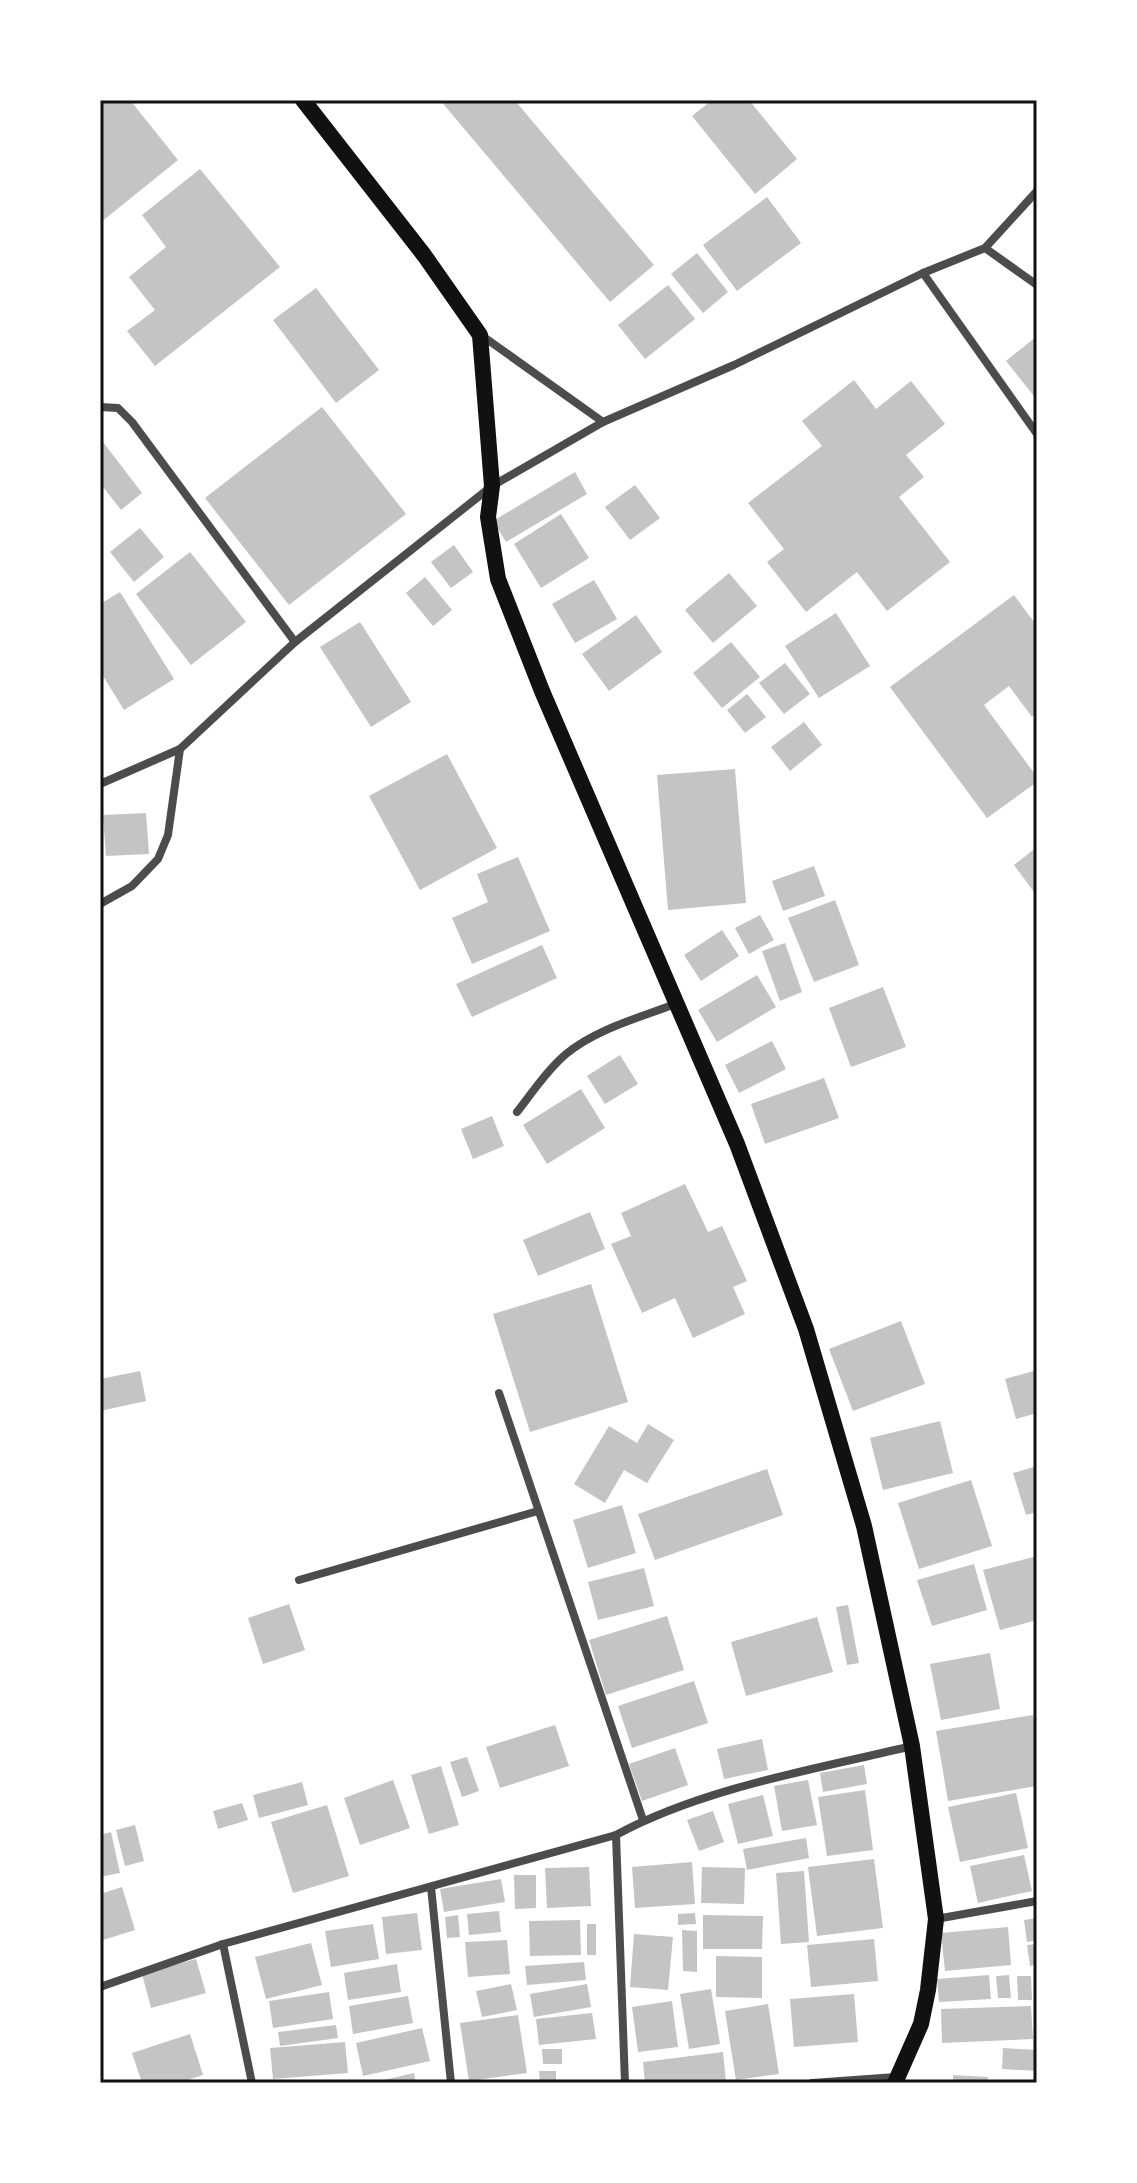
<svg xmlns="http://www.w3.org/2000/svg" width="1137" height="2183" font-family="Poppins,sans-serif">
<rect width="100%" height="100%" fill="#fff"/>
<g fill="#c4c4c4">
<polygon points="100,100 130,100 178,160 100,223"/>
<polygon points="440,100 521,100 517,103 654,265 610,302"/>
<polygon points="712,100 749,100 797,159 755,194 692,116"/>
<polygon points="200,169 280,267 155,366 127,331 155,310 129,277 166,247 142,215"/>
<polygon points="767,197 801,243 737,291 703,245"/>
<polygon points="697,253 728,292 703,313 671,274"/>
<polygon points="668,285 695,319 645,359 618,325"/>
<polygon points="316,288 379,370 336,403 273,320"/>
<polygon points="1037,336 1037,400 1006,361"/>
<polygon points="854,380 876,409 911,381 945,424 906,455 924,477 899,497 950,562 887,611 857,572 806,612 767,562 784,549 748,503 822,446 802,421"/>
<polygon points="322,407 406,514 289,605 205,498"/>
<polygon points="100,438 142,493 121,510 100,483"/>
<polygon points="575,472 587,494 506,542 493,521"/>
<polygon points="635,485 660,518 630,540 605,507"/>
<polygon points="561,514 589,558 541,588 514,544"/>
<polygon points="140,528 164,557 134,582 110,552"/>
<polygon points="454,545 473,572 451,588 431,562"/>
<polygon points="190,552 246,622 191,665 136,594"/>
<polygon points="729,573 757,606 713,643 685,610"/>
<polygon points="425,577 452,610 433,626 406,593"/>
<polygon points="594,580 617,619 575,643 552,604"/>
<polygon points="120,592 174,679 124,710 100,671 100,604"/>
<polygon points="1014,595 1037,626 1037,713 1032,717 1009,686 984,705 1037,777 1037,782 987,818 890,687"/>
<polygon points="836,613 870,666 819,698 785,646"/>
<polygon points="636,615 662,652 609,691 582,654"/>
<polygon points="360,622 411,702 371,727 320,647"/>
<polygon points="731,642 760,677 722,708 693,673"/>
<polygon points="785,663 810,694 784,714 759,683"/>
<polygon points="747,694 766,717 745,733 727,710"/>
<polygon points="804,722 822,745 790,771 771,747"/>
<polygon points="447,754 497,848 420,890 369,796"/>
<polygon points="735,769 746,903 668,910 657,775"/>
<polygon points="146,813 149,854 106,856 103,815"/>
<polygon points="1037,847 1037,896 1014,865"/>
<polygon points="518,857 550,931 472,964 452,918 488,902 477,874"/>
<polygon points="814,866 825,896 783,911 772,881"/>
<polygon points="835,900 859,965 814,982 788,918"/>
<polygon points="760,915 774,940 749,954 735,928"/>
<polygon points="722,930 739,956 701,981 684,955"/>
<polygon points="785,943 802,992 780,1001 762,951"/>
<polygon points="542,945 557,978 472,1017 456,984"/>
<polygon points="757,975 776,1007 717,1042 698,1010"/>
<polygon points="883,987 906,1047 851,1067 829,1008"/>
<polygon points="772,1041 786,1069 739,1093 725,1065"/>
<polygon points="620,1055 638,1084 605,1104 587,1076"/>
<polygon points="824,1078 839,1118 765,1144 751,1104"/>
<polygon points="581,1089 605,1128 547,1164 523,1125"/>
<polygon points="492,1116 504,1146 473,1159 461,1129"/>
<polygon points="685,1184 708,1232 722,1226 747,1281 733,1287 745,1314 693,1338 675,1298 642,1313 611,1244 631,1236 621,1213"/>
<polygon points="590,1212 605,1249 538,1276 523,1240"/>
<polygon points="591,1284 628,1402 530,1432 493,1314"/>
<polygon points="901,1321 925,1384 853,1411 829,1349"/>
<polygon points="1037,1370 1037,1413 1016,1419 1005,1379"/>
<polygon points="140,1371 146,1401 100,1411 100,1379"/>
<polygon points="940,1421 953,1473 883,1490 870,1438"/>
<polygon points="648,1424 674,1440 647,1483 624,1470 605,1503 574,1484 609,1426 637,1443"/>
<polygon points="1037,1466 1037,1512 1026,1515 1013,1473"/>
<polygon points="767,1469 783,1515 655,1560 638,1514"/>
<polygon points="971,1480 992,1546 919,1569 898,1503"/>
<polygon points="622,1505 636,1553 588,1568 573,1520"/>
<polygon points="1037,1556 1037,1620 1000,1630 983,1570"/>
<polygon points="974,1564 987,1610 932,1626 917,1580"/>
<polygon points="644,1568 654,1606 598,1620 588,1582"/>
<polygon points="289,1604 305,1650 263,1664 248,1618"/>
<polygon points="848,1605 859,1663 847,1665 836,1607"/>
<polygon points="667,1616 684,1670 606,1695 589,1640"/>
<polygon points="817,1617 833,1672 746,1696 731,1642"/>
<polygon points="990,1653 1000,1709 941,1720 930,1664"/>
<polygon points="694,1681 708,1723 632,1748 618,1706"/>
<polygon points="1033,1715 1037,1739 1037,1786 948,1801 936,1731"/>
<polygon points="555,1725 569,1766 500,1788 486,1747"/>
<polygon points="762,1739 768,1770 724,1779 717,1749"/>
<polygon points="675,1748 688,1785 642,1801 629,1764"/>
<polygon points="467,1757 479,1791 462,1797 450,1762"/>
<polygon points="864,1765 867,1784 823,1792 820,1773"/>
<polygon points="441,1766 459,1825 429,1834 411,1775"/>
<polygon points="393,1780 410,1828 360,1845 344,1798"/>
<polygon points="808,1780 817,1825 782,1831 774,1786"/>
<polygon points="302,1782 308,1805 259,1818 253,1795"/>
<polygon points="865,1790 873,1850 827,1856 818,1797"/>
<polygon points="1016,1793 1028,1848 960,1862 948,1807"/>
<polygon points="763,1795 773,1836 738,1844 728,1804"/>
<polygon points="242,1803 248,1820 218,1829 213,1811"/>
<polygon points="327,1805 349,1876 293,1893 271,1822"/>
<polygon points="713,1811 724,1842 699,1851 687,1820"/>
<polygon points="135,1825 144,1861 125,1866 116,1830"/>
<polygon points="111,1832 120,1873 100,1877 100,1835"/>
<polygon points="806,1838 809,1858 747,1870 743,1849"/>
<polygon points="1024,1855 1032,1891 978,1903 970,1866"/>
<polygon points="874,1859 883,1928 817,1936 808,1867"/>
<polygon points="692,1862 695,1904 635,1908 632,1867"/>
<polygon points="589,1867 591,1906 547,1908 545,1868"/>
<polygon points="702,1867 745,1868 744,1904 701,1903"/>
<polygon points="804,1871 809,1942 781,1944 776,1873"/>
<polygon points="514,1875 536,1875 536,1908 515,1909"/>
<polygon points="501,1879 505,1902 444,1912 440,1889"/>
<polygon points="122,1887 135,1930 100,1941 100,1894"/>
<polygon points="499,1911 501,1932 469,1935 467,1914"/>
<polygon points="417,1913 422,1950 386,1954 382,1917"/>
<polygon points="695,1913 696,1924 678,1925 678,1914"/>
<polygon points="458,1915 460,1937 447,1938 445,1917"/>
<polygon points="703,1915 763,1916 762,1949 703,1949"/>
<polygon points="1037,1918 1037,1940 1027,1942 1024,1920"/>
<polygon points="580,1920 581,1955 530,1956 529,1921"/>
<polygon points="373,1924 379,1959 331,1967 325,1931"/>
<rect x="587" y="1924" width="9" height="31"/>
<polygon points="1008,1927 1011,1965 945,1971 941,1933"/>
<polygon points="682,1930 697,1931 697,1972 683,1971"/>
<polygon points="634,1934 673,1937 668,1990 630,1987"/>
<polygon points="874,1939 878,1981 811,1987 807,1945"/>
<polygon points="507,1940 510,1974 468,1977 465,1942"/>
<polygon points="311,1943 322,1985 266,1999 255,1957"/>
<polygon points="1037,1944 1037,1964 1030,1966 1027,1945"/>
<polygon points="716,1956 762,1957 762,1998 716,1997"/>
<polygon points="196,1959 206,1993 151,2008 142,1974"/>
<polygon points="584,1962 586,1980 527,1985 525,1966"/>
<polygon points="397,1964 401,1992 348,2000 344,1973"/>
<polygon points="989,1975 991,1999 939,2002 937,1979"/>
<polygon points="1009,1975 1011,1998 998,1998 996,1976"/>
<polygon points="1017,1976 1031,1976 1032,2000 1018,2000"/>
<polygon points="511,1984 517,2010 482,2017 476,1991"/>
<polygon points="587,1984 591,2007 534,2017 530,1994"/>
<polygon points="711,1989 720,2044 689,2049 680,1994"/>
<polygon points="329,1992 333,2019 273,2028 269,2001"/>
<polygon points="854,1994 858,2042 794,2047 790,1999"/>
<polygon points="408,1996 413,2023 353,2034 349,2006"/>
<polygon points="672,2001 678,2047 638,2052 632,2007"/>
<polygon points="768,2004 779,2074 736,2080 725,2011"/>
<polygon points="1031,2006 1033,2039 942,2043 941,2009"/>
<polygon points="592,2013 596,2039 539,2045 536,2019"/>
<polygon points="518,2015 527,2073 469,2081 460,2023"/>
<polygon points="336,2025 338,2038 280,2046 278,2032"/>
<polygon points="422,2028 430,2061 363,2076 356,2043"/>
<polygon points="190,2034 203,2075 178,2083 142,2083 132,2053"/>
<polygon points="345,2042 348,2073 273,2079 270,2048"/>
<polygon points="1003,2048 1037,2050 1037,2071 1002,2069"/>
<polygon points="542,2049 562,2049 562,2064 543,2064"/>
<polygon points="723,2052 726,2082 645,2083 643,2062"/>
<polygon points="539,2071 556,2071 556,2083 540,2083"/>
<polygon points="414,2073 416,2083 376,2083 375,2082"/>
<polygon points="953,2075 988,2077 987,2083 953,2083"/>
</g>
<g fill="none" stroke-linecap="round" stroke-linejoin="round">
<g stroke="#4c4c4c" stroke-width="8">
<polyline points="985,248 1037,285"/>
<polyline points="923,273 1037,434"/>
<polyline points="481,335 603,422"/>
<polyline points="100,407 118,408 132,422 295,642"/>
<polyline points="100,784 180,749"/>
<polyline points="100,904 132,886 158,859 168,835 180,749 295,642 492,486 603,422 734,365 923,273 985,248 1037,191"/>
<path d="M517 1112C532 1093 547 1070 566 1054 596 1029 639 1018 675 1004"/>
<polyline points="499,1393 643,1820"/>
<polyline points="299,1580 538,1511"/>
<polyline points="616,1835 625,2083"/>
<polyline points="431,1887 451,2083"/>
<polyline points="936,1919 1037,1901"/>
<polyline points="223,1944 252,2083"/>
<path d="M100 1987 223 1944 616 1835C703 1788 816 1769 912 1746"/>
<polyline points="812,2083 896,2077"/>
</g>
<polyline stroke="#111" stroke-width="16" points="303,100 424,255 480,335 492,486 488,517 498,579 542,691 737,1144 806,1329 864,1526 912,1746 936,1919 928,1990 921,2024 895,2083"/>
</g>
<rect width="1137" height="2183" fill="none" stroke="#ffffff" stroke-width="204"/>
<rect x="102" y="102" width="933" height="1979" fill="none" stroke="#111" stroke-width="3"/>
</svg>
